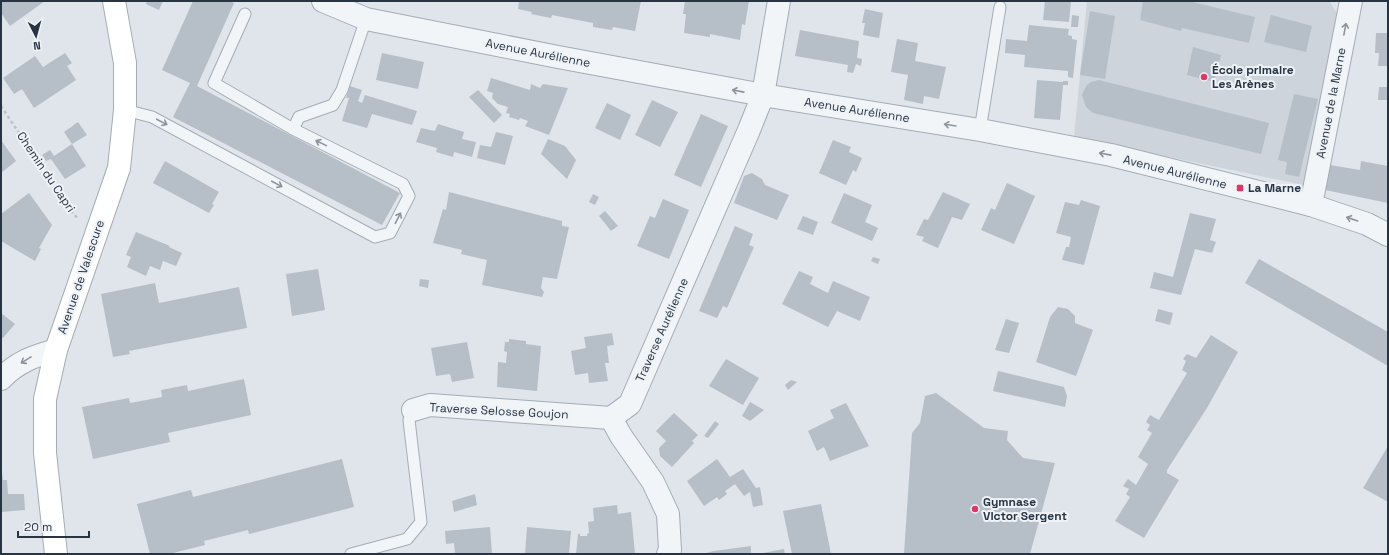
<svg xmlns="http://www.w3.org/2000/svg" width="1389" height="555" font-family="'Space Grotesk',sans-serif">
<rect width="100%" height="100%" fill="#dfe5ea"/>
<polygon fill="#cdd4dc" points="1087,1 1330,2 1339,17 1308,186 1074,137"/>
<g fill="#b6bfc8">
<polygon points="1,1 45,1 10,26 1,13"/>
<polygon points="147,1 163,1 159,10 146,4"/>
<polygon points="193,1 230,1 234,3 197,86 400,193 382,225 173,117 190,83 162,70"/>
<polygon points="519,1 641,1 635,31 613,27 612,30 593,27 593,23 552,15 551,18 531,14 532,12 518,9"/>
<polygon points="685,1 749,1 745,25 742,24 740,40 710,34 710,37 684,33 686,14 683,14"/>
<polygon points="1045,1 1071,1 1069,22 1043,20"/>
<polygon points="1143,1 1188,1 1255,17 1249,43 1182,28 1181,31 1140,20"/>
<polygon points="865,9 883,13 879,38 863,35 865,23 862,23"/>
<polygon points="1090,11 1115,16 1105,79 1080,75"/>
<polygon points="1072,15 1079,16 1078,27 1071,27"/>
<polygon points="1271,15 1312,26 1306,52 1264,42"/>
<polygon points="1029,25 1069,29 1068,35 1072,36 1072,39 1077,40 1073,78 1068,77 1068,71 1024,67 1025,55 1005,53 1006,39 1027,41"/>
<polygon points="800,30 859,41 857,58 862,59 861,66 856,64 853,73 847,72 848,65 795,56"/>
<polygon points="1376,33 1388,33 1388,66 1378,66 1379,53 1375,53"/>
<polygon points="897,39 918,43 915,61 946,67 939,99 924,96 923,104 904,100 908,75 891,72"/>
<polygon points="1193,47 1221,55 1214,82 1187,75"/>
<polygon points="65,53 72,63 67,66 76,80 34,108 22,89 14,94 3,78 35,56 43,67"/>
<polygon points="382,53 424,62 418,89 376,80"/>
<polygon points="491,78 530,90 531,84 540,88 543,84 568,88 549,135 525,126 528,121 520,118 519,120 509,117 510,114 506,113 508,107 498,104 492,98 493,93 487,91"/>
<polygon points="1037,80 1063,82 1063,81 1068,81 1068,85 1063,85 1060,120 1034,118"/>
<polygon points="1099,80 1269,123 1261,154 1093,113 1086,107 1082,95 1086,86 1091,82"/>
<polygon points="350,86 362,90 358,101 362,103 365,95 417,111 412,125 372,114 367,128 342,121 349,98 346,98"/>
<polygon points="1379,87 1388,87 1388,100 1378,100"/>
<polygon points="478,90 502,115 494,123 469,97"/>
<polygon points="1294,94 1318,99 1299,177 1285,174 1287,162 1278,160"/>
<polygon points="652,100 678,112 660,147 635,135"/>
<polygon points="607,103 631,115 620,140 595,128"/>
<polygon points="701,114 728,126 701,187 674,175"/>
<polygon points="78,122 87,135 72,144 86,166 65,179 51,159 46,161 42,155 50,150 54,156 72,144 64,132"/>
<polygon points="438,124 464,132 462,139 476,142 472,157 454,152 453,157 436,152 437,148 416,142 421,128 435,131"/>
<polygon points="496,132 513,136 505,165 477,158 480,145 491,147"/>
<polygon points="548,139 565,146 576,160 567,179 541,154"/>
<polygon points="1,140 16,161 1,173"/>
<polygon points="833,140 851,147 849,152 862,158 856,172 853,170 846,185 819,173"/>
<polygon points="165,161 219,192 212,204 214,205 209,213 153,183"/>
<polygon points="1361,161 1388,166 1388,203 1325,190 1330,165 1360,170"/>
<polygon points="752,173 762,179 765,185 789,195 777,220 734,203 744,176"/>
<polygon points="1007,183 1035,196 1014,244 981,230 991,208 995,210"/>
<polygon points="449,192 562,221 562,226 569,227 557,279 543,277 541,288 544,292 542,297 482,285 487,260 461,254 462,250 433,243 443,209 446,210"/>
<polygon points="943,192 970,204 962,220 952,217 938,248 922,241 924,237 916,235 924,219 928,220"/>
<polygon points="29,193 52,225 39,248 41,249 35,261 1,241 1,214"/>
<polygon points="844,193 872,205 865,222 878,228 872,241 831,223"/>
<polygon points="593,194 599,197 595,205 589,202"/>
<polygon points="663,199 689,210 669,259 637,246 650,216 655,218"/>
<polygon points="1081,200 1100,206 1084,265 1062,260 1066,247 1069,247 1071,237 1056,233 1065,202 1079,205"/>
<polygon points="605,211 618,226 611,231 599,216"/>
<polygon points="1190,213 1216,219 1210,240 1216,242 1212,253 1195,249 1181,295 1150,288 1154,272 1173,277"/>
<polygon points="803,216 818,222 813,235 797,229"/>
<polygon points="735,226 753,234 749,245 754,247 727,308 723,306 717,318 699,311"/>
<polygon points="136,232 170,246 169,247 182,253 176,266 163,261 160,270 150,266 146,276 127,267 131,257 126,255"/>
<polygon points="873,257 880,259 878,264 871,261"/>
<polygon points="1259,259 1388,332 1388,366 1245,283"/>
<polygon points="318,269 325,310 292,316 286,274"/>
<polygon points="799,271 813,277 810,284 828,293 833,281 870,297 860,321 837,311 828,327 782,304"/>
<polygon points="420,279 429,280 428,288 419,286"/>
<polygon points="155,283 159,303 239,287 247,328 129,351 130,354 113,357 101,294"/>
<polygon points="1058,307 1068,309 1075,316 1075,323 1093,330 1076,376 1036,362 1050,317"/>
<polygon points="1158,309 1173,313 1170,325 1155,321"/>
<polygon points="1,313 15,324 3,338 1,337"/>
<polygon points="1006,319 1019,323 1009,353 995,350"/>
<polygon points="612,333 614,345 607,346 609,363 605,363 608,381 589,383 588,373 575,375 571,351 586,348 584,337"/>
<polygon points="1211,335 1238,352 1207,408 1167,470 1167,473 1179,480 1144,538 1115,521 1130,497 1126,494 1129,489 1123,486 1128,479 1136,485 1148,464 1138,457 1152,433 1147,430 1150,425 1146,422 1150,415 1159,420 1187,373 1182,370 1186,361 1183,359 1187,354 1196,358"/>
<polygon points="509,339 526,341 526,344 541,346 537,391 497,387 498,362 506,363 507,352 504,351 505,342 509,342"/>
<polygon points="467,342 474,378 452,382 450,374 436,376 431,348"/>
<polygon points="726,359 759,378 743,405 709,386"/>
<polygon points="998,371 1064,387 1067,396 1065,407 993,391"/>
<polygon points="244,379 251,415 168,433 170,442 93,459 82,407 129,398 130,403 162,397 161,390 187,385 188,391"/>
<polygon points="791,380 797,382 788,390 785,385"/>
<polygon points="936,393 984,428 1008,431 1007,440 1023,458 1055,463 1030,554 904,554 912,433 920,423 925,396"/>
<polygon points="750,402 764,410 750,421 742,416"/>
<polygon points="846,403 869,446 830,461 824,447 817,451 808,431 834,418 830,410"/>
<polygon points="674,413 698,435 692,441 694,443 672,467 660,456 659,448 666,441 656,431"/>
<polygon points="715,421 719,424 708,438 704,436"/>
<polygon points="1388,446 1388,502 1363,488"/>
<polygon points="342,459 354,507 249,534 248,530 204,541 205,545 169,554 150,554 137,504 191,490 193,497"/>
<polygon points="717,459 730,477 743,469 756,488 760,487 763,505 753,507 750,492 744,496 735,484 725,491 727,494 719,500 717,497 704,506 687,481"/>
<polygon points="1,473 2,473 3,480 7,480 8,494 24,494 25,510 1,512"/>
<polygon points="475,494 477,505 454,512 452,501"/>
<polygon points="821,504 831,554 792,554 783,511"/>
<polygon points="617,505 618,514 631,512 635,554 576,554 578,534 580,534 580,536 587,536 587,534 589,533 588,522 594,521 593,508"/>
<polygon points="490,527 492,554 455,554 454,543 446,544 445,531"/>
<polygon points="527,527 571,531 569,554 525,554"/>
<polygon points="751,546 751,554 702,554 714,551"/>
<polygon points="784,549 785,554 763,554 763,553"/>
</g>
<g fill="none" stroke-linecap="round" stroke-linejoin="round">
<g stroke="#a4acb5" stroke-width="13">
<g id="service">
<polyline points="245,14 214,83 293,129"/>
<polyline points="125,110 152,117 375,237 390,233 409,196 403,184 293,129 299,117 333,105 342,90 366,19"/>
<polyline points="980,130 1000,7"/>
<polyline points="351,554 407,539 421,522 409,420 413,410"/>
</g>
</g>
<g stroke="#a4acb5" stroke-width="24">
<g id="minor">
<polyline points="323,1 366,19 558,57 763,95 980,130 1111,155 1311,205 1367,224 1388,235"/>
<polyline points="1311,205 1351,1"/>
<path d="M1 379C17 362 34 356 56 350"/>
<polyline points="413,410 430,405 611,418"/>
<polyline points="668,554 670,550 668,514 653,482 621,436 611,418 630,404 749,130 763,95 779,1"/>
</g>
</g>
<g stroke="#a4acb5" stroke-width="24">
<polyline id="secondary" points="56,554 45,453 45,399 56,350 119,168 125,110 125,63 114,1"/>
</g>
<polyline stroke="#bdc3c9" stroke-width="2.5" stroke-dasharray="3 3" stroke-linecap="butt" points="1,106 74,215 78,218"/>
<use href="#service" stroke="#f2f5f8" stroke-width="11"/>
<use href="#minor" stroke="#f2f5f8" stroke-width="22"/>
<use href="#secondary" stroke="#fff" stroke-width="22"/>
</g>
<defs><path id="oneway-shaft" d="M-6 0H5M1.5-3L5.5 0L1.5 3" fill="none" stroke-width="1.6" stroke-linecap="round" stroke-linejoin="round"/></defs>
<g stroke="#8c949e">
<use href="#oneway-shaft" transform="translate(1345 29) rotate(-79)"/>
<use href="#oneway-shaft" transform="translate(738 91) rotate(-169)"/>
<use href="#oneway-shaft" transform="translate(162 122) rotate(28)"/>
<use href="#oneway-shaft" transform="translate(950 125) rotate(-171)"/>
<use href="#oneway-shaft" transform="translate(321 143) rotate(-154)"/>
<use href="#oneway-shaft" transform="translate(1105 154) rotate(-169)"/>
<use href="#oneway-shaft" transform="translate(277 184) rotate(28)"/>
<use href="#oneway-shaft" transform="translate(398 218) rotate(-63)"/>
<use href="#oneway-shaft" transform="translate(1352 219) rotate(-161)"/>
<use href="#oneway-shaft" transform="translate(26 360) rotate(148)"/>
</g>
<g fill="#db3965" stroke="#eff3f7" stroke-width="1.5">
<circle cx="1204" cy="77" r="4"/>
<rect x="1236" y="184" width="8" height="8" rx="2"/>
<circle cx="975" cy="509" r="4"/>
</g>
<g text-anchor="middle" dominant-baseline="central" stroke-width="4" stroke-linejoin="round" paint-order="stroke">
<g font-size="12" fill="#263443" stroke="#eff3f7">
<text transform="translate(538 53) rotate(11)">Avenue Aurélienne</text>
<text transform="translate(1331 103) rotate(-79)">Avenue de la Marne</text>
<text transform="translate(857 110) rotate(9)">Avenue Aurélienne</text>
<text transform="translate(46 172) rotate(56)">Chemin du Capri</text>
<text transform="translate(1175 172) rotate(14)">Avenue Aurélienne</text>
<text transform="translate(81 277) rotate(-71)">Avenue de Valescure</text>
<text transform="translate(662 330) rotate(-66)">Traverse Aurélienne</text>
<text transform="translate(499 411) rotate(3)">Traverse Selosse Goujon</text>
</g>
<g font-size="12" font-weight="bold" fill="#263443" stroke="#eff3f7" text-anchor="start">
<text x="1212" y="70">École primaire<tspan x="1212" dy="14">Les Arènes</tspan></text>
<text x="1248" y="188">La Marne</text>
<text x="983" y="502">Gymnase<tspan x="983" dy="14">Victor Sergent</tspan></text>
</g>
</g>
<rect width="1389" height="555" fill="none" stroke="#263443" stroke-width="4"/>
<g transform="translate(36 36) rotate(174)" stroke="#eff3f7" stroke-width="3" paint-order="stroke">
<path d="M0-3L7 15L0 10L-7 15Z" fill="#263443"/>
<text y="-6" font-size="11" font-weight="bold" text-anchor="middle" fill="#263443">N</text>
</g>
<path d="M18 531v6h71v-6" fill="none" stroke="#263443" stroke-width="2"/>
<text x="24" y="531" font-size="12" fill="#263443" stroke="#eff3f7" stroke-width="3" paint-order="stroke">20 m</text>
</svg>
